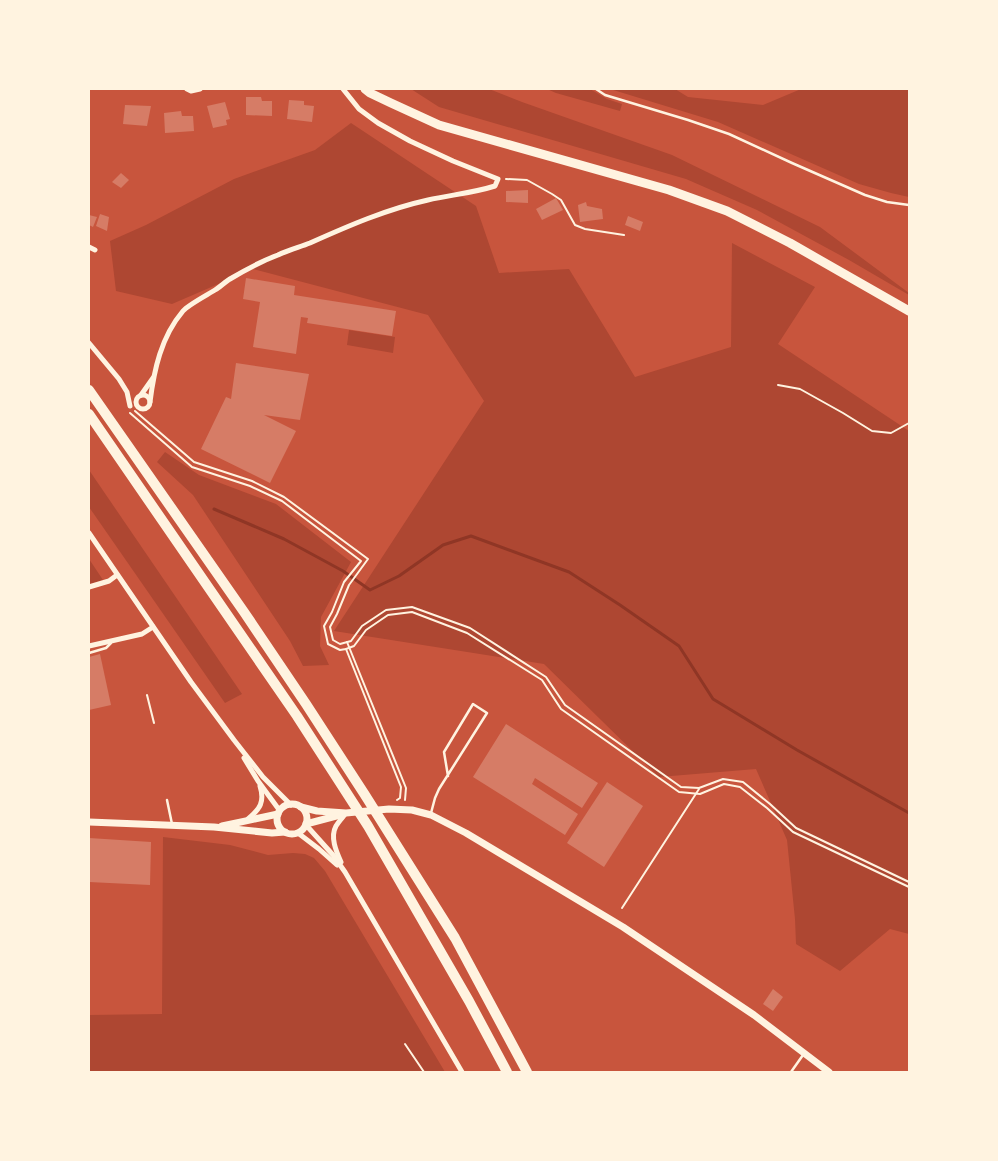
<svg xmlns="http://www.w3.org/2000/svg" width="998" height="1161" font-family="Quicksand,sans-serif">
<rect width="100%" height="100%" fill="#c8553d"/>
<g fill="#ae4732">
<polygon points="411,89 489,89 522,102 672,155 820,227 909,293 909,295 849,260 757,210 686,179 439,107"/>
<polygon points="547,89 590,89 607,99 622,104 620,111 556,93"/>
<polygon points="610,89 675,89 688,97 763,105 801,89 909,89 909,197 891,193 859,184 718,122"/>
<polygon points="351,123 476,206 499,273 569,269 635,377 731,347 732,243 815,287 778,344 909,431 909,934 890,929 840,971 796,944 795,919 787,840 756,769 659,777 544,664 334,631 484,401 428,315 253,269 172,304 116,291 110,241 146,225 234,179 315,150"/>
<polygon points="349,330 395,337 393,353 347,345"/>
<polygon points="165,452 199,475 276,504 351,562 321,617 320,646 329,665 303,666 290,641 193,495 157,462"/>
<polygon points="89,470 242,694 225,703 89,507"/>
<polygon points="89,559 103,580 89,584"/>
<polygon points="163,837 230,845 268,855 293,853 305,854 314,858 325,871 445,1072 89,1072 89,1015 162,1014"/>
</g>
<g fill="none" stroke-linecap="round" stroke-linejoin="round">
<polyline stroke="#8f3625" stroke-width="3" points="214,509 284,539 343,571 370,590 399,576 443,545 471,536 569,572 620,605 679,646 713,699 797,750 909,813"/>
</g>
<g fill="#d67c66">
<polygon points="246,97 261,97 262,101 272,101 272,116 246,115"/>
<polygon points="289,100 304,101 304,105 314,106 312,122 287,119"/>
<polygon points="225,102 230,119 226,120 227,125 213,128 207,106"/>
<polygon points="125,105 151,106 147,126 123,124"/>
<polygon points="181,111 182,116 193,116 194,131 165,133 164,113"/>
<polygon points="121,173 129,180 121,188 112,182"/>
<polygon points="528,190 528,203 506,202 506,191"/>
<polygon points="556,198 563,210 542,220 536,209"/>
<polygon points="586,202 587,206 602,209 603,219 580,222 578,205"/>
<polygon points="100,214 109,217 107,231 96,226"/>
<polygon points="89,215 97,217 93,227 89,225"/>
<polygon points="628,216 643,222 640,231 625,225"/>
<polygon points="246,278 295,286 294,295 396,311 392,336 307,323 308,318 301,317 296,354 253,347 260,302 243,299"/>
<polygon points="236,363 309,374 300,420 264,415 296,431 270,483 201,449 226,397 231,399"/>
<polygon points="100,654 111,705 89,710 89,657"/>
<polygon points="506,724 598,783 582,808 535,778 532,784 578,814 565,835 473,777"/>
<polygon points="607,782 643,806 604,867 567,843"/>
<polygon points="89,838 151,842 150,885 89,882"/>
<polygon points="773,989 783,997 773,1011 763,1004"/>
</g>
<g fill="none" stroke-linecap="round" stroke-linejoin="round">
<g stroke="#fff3e0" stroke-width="2">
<polyline points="506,179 527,180 552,194 561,200 575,225 585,229 624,235"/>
<polyline points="778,385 800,389 843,413 872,431 891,433 909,423"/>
<polyline points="135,411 194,462 252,481 284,497 368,559 349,585 337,614 330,627 333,640 340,644 351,641 362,626 386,610 412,607 470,628 546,677 565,705 681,787 699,788 723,779 743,782 770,804 796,828 909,882"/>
<polyline points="130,413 192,467 250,486 282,501 361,561 344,582 332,612 324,626 328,644 340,650 346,649 354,646 366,630 388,615 412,612 467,633 542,680 561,709 679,792 700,794 724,784 740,787 767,808 793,832 909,887"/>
<polyline points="347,642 406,788 405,800"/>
<polyline points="346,649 401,787 400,798 397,800"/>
<polyline points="147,695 154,723"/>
<polyline points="622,908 699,789"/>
<polyline points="405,1044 424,1072"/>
</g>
<g stroke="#fff3e0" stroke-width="2.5">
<polyline points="596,89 605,95 688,120 729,134 792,163 865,195 887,202 909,205"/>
<polyline points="89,653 106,648 111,643"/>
<polyline points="167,800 172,824"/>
<polyline points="431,813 435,798 439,789 487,713 473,704 444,752 448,776"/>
<polyline points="791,1072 803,1055"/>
</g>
<g stroke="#fff3e0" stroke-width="5">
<polyline points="187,89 191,91 200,89"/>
<polyline points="89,247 95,250"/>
<polyline points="89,343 119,379 127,392 130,406"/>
<circle cx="143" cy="402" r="7"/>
<polyline points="141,395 153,378"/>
<path d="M150 402C154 370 161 337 183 311 188 305 207 295 215 290 220 287 225 282 230 279 245 270 262 261 278 255 288 250 300 247 310 243 348 226 387 209 428 200 450 195 473 193 495 186L498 179 453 161 410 141 378 123 359 109 343 89"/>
<polyline points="89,533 191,682 234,740 263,777 291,805"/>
<polyline points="89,587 109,581 117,575"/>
<polyline points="89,646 142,634 153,627"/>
<polyline points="244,758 258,781 280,811"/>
<path d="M248 819C260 809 265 802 260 786"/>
<polyline points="306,825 333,855 345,872 462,1072"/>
<polyline points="298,833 319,849 337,865"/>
<path d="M341 862C336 851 330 837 336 826 339 821 343 817 346 813"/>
</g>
<g stroke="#fff3e0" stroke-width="7">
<circle cx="292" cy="819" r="15"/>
<polyline points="301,807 317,811 346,813 389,809 412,810 431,815 466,833 623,927 754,1015 829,1072"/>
<polyline points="89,822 214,827 272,833 285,832"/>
<polyline points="306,824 340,815"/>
<polyline points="222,826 278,814"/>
</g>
<polyline stroke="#fff3e0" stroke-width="9" points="365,89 370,93 391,103 439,125 669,190 727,211 790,243 909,311"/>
<g stroke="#fff3e0" stroke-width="10">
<polyline points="89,390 244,612 306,704 365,795 455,938 527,1072"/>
<polyline points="89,414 297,716 368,826 469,1001 507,1072"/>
</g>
</g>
<rect width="998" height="1161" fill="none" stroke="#fff3e0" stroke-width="180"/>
</svg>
